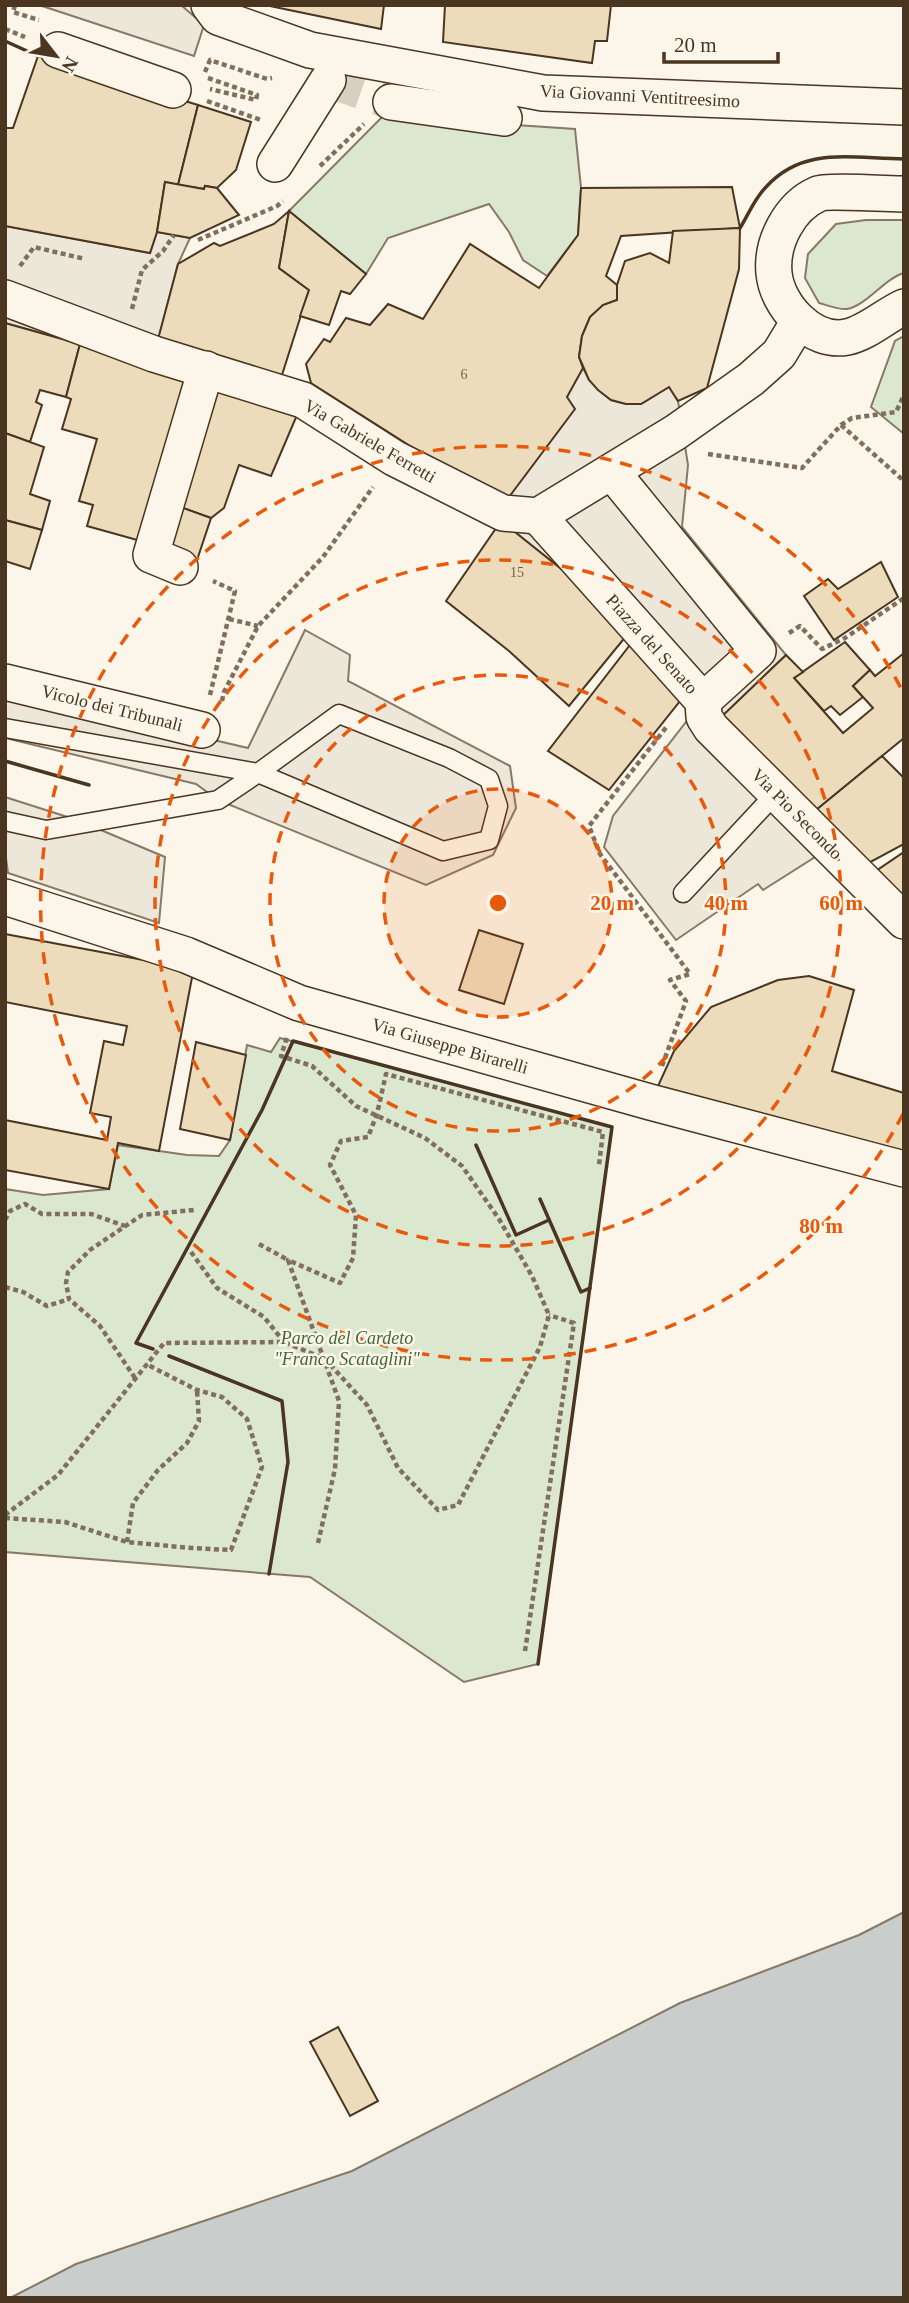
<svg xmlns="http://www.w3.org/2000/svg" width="909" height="2303" font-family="'Times New Roman',serif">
<rect width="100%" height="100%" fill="#fbf6e9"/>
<g fill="#dce7d0" stroke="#887966" stroke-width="2">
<polygon points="383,116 575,129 581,188 578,235 547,276 523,260 509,232 489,204 388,238 366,274 289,211"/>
<path d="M866 220H904V273C885 278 866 306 847 309 839 310 827 305 819 303L805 278 808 254 836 224Z"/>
<polygon points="904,336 904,434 871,407 895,341"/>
<polygon points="280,1038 612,1127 538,1664 464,1682 310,1577 5,1552 5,1189 43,1195 109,1189 118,1145 187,1155 219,1156 230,1140 247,1045 271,1052"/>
</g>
<g fill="#ede7d9" stroke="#887966" stroke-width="2">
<polygon points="39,5 181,5 204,25 194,56"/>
<polygon points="5,226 150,253 157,232 190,238 178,264 152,364 5,323"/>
<polygon points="583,368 589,380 611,400 626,404 641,404 669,387 678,401 688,465 682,527 786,655 717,721 823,852 763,890 758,884 676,940 604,847 613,816 686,722 715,721 570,576 501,521 503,505"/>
<polygon points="305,630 350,655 348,681 510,766 516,808 493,855 426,885 218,800 196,784 5,738 5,691 248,748"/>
<polygon points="5,797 77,820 165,857 159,923 8,873 5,851"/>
</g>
<polygon fill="#c9cecd" stroke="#887966" stroke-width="2" points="904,1912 904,2298 10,2298 76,2264 352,2171 680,2003 859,1935"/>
<g fill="#ecdcbc" stroke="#4a3520" stroke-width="2">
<polygon points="265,5 384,5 381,29"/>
<polygon points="445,5 611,5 607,41 595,41 592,63 443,42"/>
<polygon points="38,56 198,105 178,185 165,182 157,232 150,253 5,226 5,128 13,128"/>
<polygon points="198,105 251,122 236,170 217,188 205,186 204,189 178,185"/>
<polygon points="165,182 204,189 205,186 217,188 239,215 190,238 157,232"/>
<polygon points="732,187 740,228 621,236 606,276 617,285 617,300 603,305 590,317 582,336 579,357 583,368 567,397 575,409 503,505 311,383 306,364 324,339 330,342 346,318 370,325 388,304 423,319 470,244 539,288 578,235 581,188"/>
<polygon points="289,211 279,268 309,290 281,378 157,343 178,264 214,243 220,246 274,224"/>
<polygon points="289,211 366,274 350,294 341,291 329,325 300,316 309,290 279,268"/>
<polygon points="740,228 739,269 707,388 678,401 669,387 641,404 626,404 611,400 598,390 589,380 579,357 582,336 590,317 603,305 617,300 617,285 625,261 650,253 669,263 673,231"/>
<polygon points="5,323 80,344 66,397 40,390 36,402 42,405 30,442 5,433"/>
<polygon points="80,344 191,374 148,543 87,526 93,505 79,501 97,439 62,429 71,399 66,397"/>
<polygon points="205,382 297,415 271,476 239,465 224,508 211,518 172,504"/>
<polygon points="5,433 44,447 30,494 50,501 42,530 5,520"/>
<polygon points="172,504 211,518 196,563 163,550"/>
<polygon points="5,520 42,530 30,569 5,561"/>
<polygon points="501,521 570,576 627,635 569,706 509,651 446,601"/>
<polygon points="881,562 898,597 834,640 804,596 828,579 838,589"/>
<polygon points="633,641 684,696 609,790 548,751"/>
<polygon points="845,642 870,670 853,686 863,697 840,715 831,706 824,711 794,678"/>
<polygon points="904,653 904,738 810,815 717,721 786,655 803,672 794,678 843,733 873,708 853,686 870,670 875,676"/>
<polygon points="882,756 904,778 904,844 863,866 810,815"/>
<polygon points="904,852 904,904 873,873"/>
<polygon points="479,930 523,944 504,1004 459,990"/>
<polygon points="5,934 154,962 194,967 159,1151 118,1143 109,1189 5,1170 5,1120 107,1140 111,1117 90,1113 104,1041 123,1045 127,1026 5,1002"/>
<polygon points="809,976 854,990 832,1071 904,1093 903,1151 658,1086 674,1051 711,1007 778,980"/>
<polygon points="196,1042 246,1055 230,1140 180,1129"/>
<polygon points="338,2027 378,2101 350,2116 310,2042"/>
</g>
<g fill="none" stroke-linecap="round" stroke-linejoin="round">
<polyline stroke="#d8cfc1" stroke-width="35" stroke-dasharray="35 18" stroke-linecap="butt" points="328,80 391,102"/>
<g stroke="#4a3520" stroke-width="21">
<g id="lane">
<polygon points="339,714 449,758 489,779 498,806 489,840 443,851 258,773"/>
<polyline points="5,728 258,773"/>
<polyline points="5,821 46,830 218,800 258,773"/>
<polyline points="683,893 776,793"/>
</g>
</g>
<g stroke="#4a3520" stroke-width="38">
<g id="street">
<polyline points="209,5 218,17 310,50 543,93 904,107"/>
<polyline points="58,50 173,90"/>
<polyline points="391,102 504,118"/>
<polyline points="275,164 328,80"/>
<path d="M904 194C889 194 827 190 818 194 790 206 771 242 774 273 777 306 812 344 847 337 867 333 886 315 904 307"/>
<polyline points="5,298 154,354 303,400 394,458 503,513 538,516 676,432 751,379 779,354 799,321"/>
<polyline points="612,472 758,651 703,701"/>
<polyline points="538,516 703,701"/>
<polyline points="180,567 151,555 206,369"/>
<polyline points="5,682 202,730"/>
<polyline points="703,701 704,717 711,728 904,921"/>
<polyline points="5,897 186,955 299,1003 650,1102 904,1169"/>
</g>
</g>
<g stroke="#7f6f5c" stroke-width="4.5" stroke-dasharray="5 3.5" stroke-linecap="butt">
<polyline points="15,5 13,12 39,20"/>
<polyline points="5,29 25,37"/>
<polyline points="205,72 210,60 267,79 272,78"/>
<polyline points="208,78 257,95 256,100 210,89"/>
<polyline points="207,101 261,120"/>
<polyline points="320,166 364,124"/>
<polyline points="198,240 277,206 283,201"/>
<polyline points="20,266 34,247 85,259"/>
<polyline points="132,309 142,270 163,251 174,235"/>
<polyline points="841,425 904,481"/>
<polyline points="708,454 802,468 841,425 852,418 896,412 904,395"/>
<polyline points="229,619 258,626"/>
<polyline points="789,633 800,626 822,649 845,638 904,598"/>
<polyline points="210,695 235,591 213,581"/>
<polyline points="222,701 224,692 258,626 323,557 373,487"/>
<polyline points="662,1066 686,1001 670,980 690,974 600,854 589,826 668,725"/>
<polyline points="5,1220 10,1211 25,1204 42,1214 91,1214 125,1226"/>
<polyline points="259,1244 288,1260"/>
<polyline points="191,1252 217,1288 264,1317 284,1342"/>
<polyline points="5,1287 23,1292 47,1306 69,1299"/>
<polyline points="135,1378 100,1326 69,1299 66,1283 68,1272 90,1250 142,1215 194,1210"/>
<polyline points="5,1515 58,1475 164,1343 284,1342 325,1359 367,1405 398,1468 438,1510 458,1505 540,1347 549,1315 532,1276 499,1219 462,1166 425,1138 356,1106 312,1066 281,1056 287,1037"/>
<polyline points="5,1518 65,1522 127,1542 191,1548 231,1550 262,1467 247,1419 222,1397 197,1390 146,1364"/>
<polyline points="127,1542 133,1503 158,1470 187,1443 199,1421 197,1390"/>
<polyline points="318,1543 335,1469 339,1401 288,1260 340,1283 353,1258 356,1215 330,1165 341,1141 368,1137 377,1114 386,1074 603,1132 599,1165"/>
<polyline points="525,1651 574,1323 549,1315"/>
</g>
<use href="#lane" stroke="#fbf6e9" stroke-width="18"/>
<use href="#street" stroke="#fbf6e9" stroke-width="35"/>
<g stroke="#4a3520" stroke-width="3.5">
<polyline points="5,41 38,56"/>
<path d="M740 228C748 215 755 198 766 187 804 145 854 159 904 159"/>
<polyline points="5,761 89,785"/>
<polyline points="476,1145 516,1235 549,1220"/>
<polyline points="540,1199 581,1292 590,1288"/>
<polyline points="153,1349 136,1343 262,1110 293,1041 612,1127 538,1664"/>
<polyline points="169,1356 282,1401 288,1462 269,1574"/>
</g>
</g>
<circle cx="498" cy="903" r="114" fill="#e8590c" fill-opacity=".12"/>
<g fill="none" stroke="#e8590c" stroke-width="3.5" stroke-dasharray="12 9">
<circle cx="498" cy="903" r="114"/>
<circle cx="498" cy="903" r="228"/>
<circle cx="498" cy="903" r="343"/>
<path d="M903 1114A457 457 0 1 1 903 692"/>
</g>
<g text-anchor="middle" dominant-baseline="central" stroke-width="5" stroke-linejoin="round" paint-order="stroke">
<g font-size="14" fill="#725f47">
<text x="464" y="374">6</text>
<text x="517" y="572">15</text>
</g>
<g font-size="18" fill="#4a3520" stroke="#fbf6e9">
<text transform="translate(640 96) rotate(3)">Via Giovanni Ventitreesimo</text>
<text transform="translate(370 441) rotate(30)">Via Gabriele Ferretti</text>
<text transform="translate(652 644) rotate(48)">Piazza del Senato</text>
<text transform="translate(112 708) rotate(14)">Vicolo dei Tribunali</text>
<text transform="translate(797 814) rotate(45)">Via Pio Secondo</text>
<text transform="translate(450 1046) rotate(16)">Via Giuseppe Birarelli</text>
</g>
<g font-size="18" font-style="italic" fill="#436837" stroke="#fbf6e9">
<text x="347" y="1338">Parco del Cardeto<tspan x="347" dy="21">"Franco Scataglini"</tspan></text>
</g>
</g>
<circle cx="498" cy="903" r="10" fill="#e8590c" stroke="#fbf6e9" stroke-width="3.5"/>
<g font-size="21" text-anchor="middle" font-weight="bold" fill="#e8590c" stroke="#fbf6e9" stroke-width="5" stroke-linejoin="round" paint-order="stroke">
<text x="612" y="910">20 m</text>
<text x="726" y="910">40 m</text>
<text x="841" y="910">60 m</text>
<text x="821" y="1233">80 m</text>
</g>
<rect width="909" height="2303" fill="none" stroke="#4a3520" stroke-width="14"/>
<g transform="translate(56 56) rotate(121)" stroke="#fbf6e9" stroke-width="5" paint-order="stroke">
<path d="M0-5L12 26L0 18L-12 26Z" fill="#4a3520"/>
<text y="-10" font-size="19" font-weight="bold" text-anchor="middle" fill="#4a3520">N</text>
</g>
<path d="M664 52v10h114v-10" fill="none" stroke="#4a3520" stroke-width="3.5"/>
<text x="674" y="52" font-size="21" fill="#4a3520" stroke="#fbf6e9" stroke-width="5" paint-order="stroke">20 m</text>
</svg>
